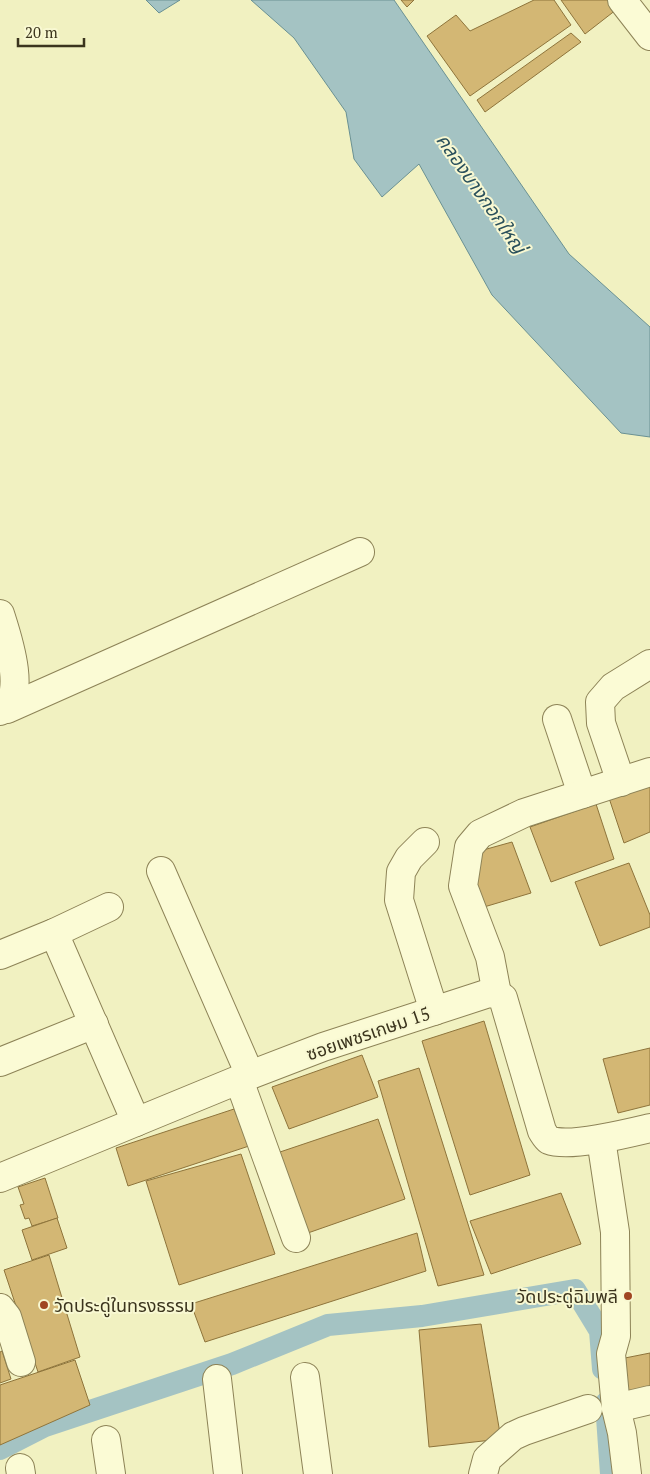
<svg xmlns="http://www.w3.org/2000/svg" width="650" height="1474" font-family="'PT Serif','Noto Sans Thai',serif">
<rect width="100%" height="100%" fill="#f1f1c1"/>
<g fill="#a4c3c3" stroke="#6a9193">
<polygon points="146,0 180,0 159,13"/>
<polygon points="251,0 394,0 569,254 650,327 650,437 621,433 492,295 419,164 382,197 354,159 346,112 294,38"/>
</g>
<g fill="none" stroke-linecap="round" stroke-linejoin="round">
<g stroke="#a4c3c3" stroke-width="22">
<polyline points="606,1403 611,1474"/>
<polyline points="0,1449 45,1426 232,1364 328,1325 422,1316 575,1290 600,1331 603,1369"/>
</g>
</g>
<g fill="#d3b774" stroke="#8e743b">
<polygon points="401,0 414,0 407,7"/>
<polygon points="534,0 554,0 571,25 470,96 427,36 456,15 470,31"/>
<polygon points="561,0 615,0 621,6 585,34"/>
<polygon points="571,33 581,42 485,112 477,100"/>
<polygon points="650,781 650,832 624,843 608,795"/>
<polygon points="596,804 614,859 551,882 530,827"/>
<polygon points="512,842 531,893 484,907 471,870 480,866 476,852"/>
<polygon points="629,863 650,915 650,927 600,946 575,882"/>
<polygon points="484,1021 530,1175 470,1195 422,1041"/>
<polygon points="650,1048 650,1105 618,1113 603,1059"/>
<polygon points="362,1055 378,1097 289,1129 272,1087"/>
<polygon points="419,1068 484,1275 438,1286 378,1081"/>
<polygon points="234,1109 249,1146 128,1186 116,1148"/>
<polygon points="378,1119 405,1199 305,1234 277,1153"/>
<polygon points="241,1154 275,1254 179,1285 146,1181"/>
<polygon points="45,1178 58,1218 32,1226 29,1218 25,1219 20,1205 24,1204 18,1187"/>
<polygon points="561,1193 581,1244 491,1274 470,1221"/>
<polygon points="57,1218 67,1248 32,1260 22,1230"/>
<polygon points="417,1233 426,1271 205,1342 191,1304"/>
<polygon points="49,1255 80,1357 38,1372 4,1270"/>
<polygon points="481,1324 501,1439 429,1447 419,1330"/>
<polygon points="2,1351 11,1379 0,1383 0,1352"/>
<polygon points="650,1353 650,1389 627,1394 620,1359"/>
<polygon points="75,1360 90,1405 0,1445 0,1385"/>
</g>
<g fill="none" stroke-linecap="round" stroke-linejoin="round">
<g stroke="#8d8357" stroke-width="30">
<g id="minor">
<polyline points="622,0 650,36"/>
<path d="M0 614C7 636 29 700 0 711"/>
<polyline points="7,709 360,552"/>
<polyline points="557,719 582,794"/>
<polyline points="621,782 601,723 600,702 613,687 650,664"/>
<polyline points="425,842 409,858 401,872 399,900 434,1011"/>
<polyline points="161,871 250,1075"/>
<polyline points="54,933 136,1122"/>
<polyline points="0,955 54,933 109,907"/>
<polyline points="497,994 490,957 463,886 469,847 480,834 524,813 650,772"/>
<polyline points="0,1062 94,1024"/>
<polyline points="239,1080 296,1238"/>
<polyline points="601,1139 615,1232 616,1336 611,1354 616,1408 622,1433 627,1474"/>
<path d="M0 1178 250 1075 323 1047 489 993 497 994 503 998 542 1131C544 1134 546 1138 549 1140 569 1148 629 1133 650 1128"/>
<polyline points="0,1308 7,1317 21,1362"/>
<polyline points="305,1377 318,1474"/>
<polyline points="217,1379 228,1474"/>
<polyline points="616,1408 650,1400"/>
<polyline points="106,1440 111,1474"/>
<polyline points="20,1468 21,1474"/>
<polyline points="483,1474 487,1459 513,1436 524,1431 588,1409"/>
</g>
</g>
<use href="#minor" stroke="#fbfbd5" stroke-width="28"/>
</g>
<g fill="#a04622" stroke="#f8f8d2" stroke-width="2">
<circle cx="628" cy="1296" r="5"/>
<circle cx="44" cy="1305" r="5"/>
</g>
<g text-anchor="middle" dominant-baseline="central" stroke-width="4" stroke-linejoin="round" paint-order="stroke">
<g font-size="18" fill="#3b341d" stroke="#f8f8d2">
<text transform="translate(368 1033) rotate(-19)">ซอยเพชรเกษม 15</text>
</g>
<g font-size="18" fill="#3b341d" stroke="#f8f8d2" text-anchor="end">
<text x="618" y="1296">วัดประดู่ฉิมพลี</text>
<text x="54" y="1305" text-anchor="start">วัดประดู่ในทรงธรรม</text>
</g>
<g font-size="19" font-style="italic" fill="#2b515c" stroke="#f8f8d2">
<text transform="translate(482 193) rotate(55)">คลองบางกอกใหญ่</text>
</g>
</g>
<path d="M18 38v8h66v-8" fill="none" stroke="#3b341d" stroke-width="2.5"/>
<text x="25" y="38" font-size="15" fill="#3b341d" stroke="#f8f8d2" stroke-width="4" paint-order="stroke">20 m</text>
</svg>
